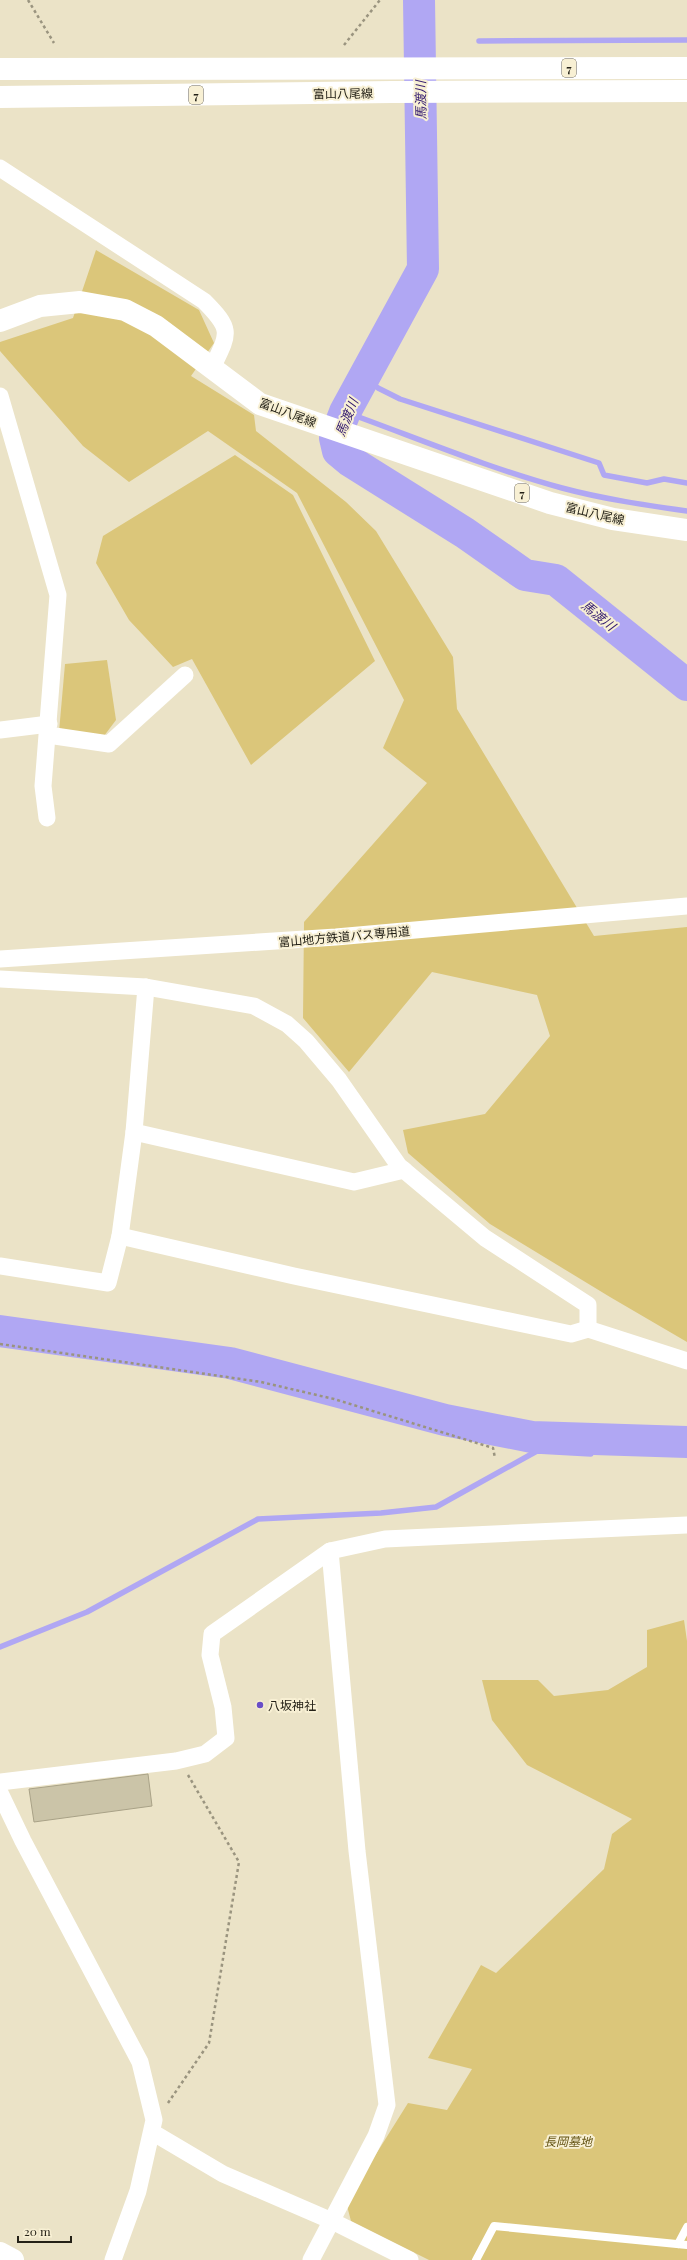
<svg xmlns="http://www.w3.org/2000/svg" width="687" height="2260" font-family="'Playfair Display','Noto Sans JP',serif">
<rect width="100%" height="100%" fill="#ebe3c7"/>
<g fill="#dbc67a">
<polygon points="96,250 199,310 214,343 191,376 254,415 256,431 346,502 376,531 453,657 457,709 594,936 687,927 687,1342 610,1297 490,1224 408,1153 403,1130 485,1114 550,1036 537,995 432,972 349,1072 303,1018 304,922 427,783 383,748 404,700 297,493 208,431 129,482 83,446 0,351 0,342 73,318"/>
<polygon points="235,455 293,495 375,661 251,765 192,659 173,667 129,620 96,563 103,536"/>
<polygon points="107,660 116,720 104,736 59,732 65,664"/>
<polygon points="684,1620 687,1641 687,2260 429,2260 351,2221 346,2202 408,2103 447,2110 472,2069 428,2058 481,1965 496,1973 604,1869 612,1834 632,1819 527,1765 492,1720 482,1680 538,1680 554,1696 608,1690 647,1667 647,1630"/>
</g>
<g fill="none" stroke-linecap="round" stroke-linejoin="round">
<g stroke="#b0a7f3" stroke-width="5.5">
<polyline points="479,41 687,40"/>
<polyline points="364,376 378,388 400,399 599,463 604,475 647,483 664,479 687,483"/>
<path d="M345 412C417 438 488 468 562 488 603 499 645 505 687 511"/>
<polyline points="0,1647 87,1612 258,1519 381,1513 436,1507 537,1451 591,1454 593,1438"/>
</g>
<g stroke="#b0a7f3" stroke-width="32">
<polyline points="419,0 423,269 345,412 335,438 338,451 350,461 465,533 525,575 556,580 687,685"/>
<polyline points="0,1331 230,1363 445,1420 532,1437 687,1442"/>
</g>
</g>
<polygon fill="#cbc4a8" stroke="#a9a287" points="148,1774 152,1806 34,1822 29,1789"/>
<g fill="none" stroke-linecap="round" stroke-linejoin="round">
<g stroke="#9a947f" stroke-width="2.5" stroke-dasharray="3 3" stroke-linecap="butt">
<polyline points="28,0 54,43"/>
<polyline points="344,45 380,0"/>
<polyline points="0,1344 261,1382 334,1399 493,1448 495,1458"/>
<polyline points="168,2103 209,2043 239,1862 188,1775"/>
</g>
<g stroke="#fff" stroke-width="8">
<polyline points="678,2244 687,2227"/>
<polyline points="476,2260 494,2226 687,2245"/>
</g>
<g stroke="#fff" stroke-width="17">
<path d="M0 168 204 301C233 330 229 333 212 368"/>
<polyline points="0,396 58,595 43,786 47,818"/>
<polyline points="0,730 49,724"/>
<polyline points="48,735 109,744 185,675"/>
<polyline points="0,959 336,937 687,906"/>
<polyline points="0,979 146,987 254,1006 287,1024 306,1041 339,1080 399,1166 485,1238 588,1305 588,1329"/>
<polyline points="146,987 134,1132 120,1236 294,1276 571,1334 588,1329 687,1361"/>
<polyline points="134,1132 354,1182 404,1170"/>
<polyline points="0,1266 108,1283 120,1236"/>
<polyline points="0,1782 176,1761 205,1754 226,1738 223,1707 210,1655 212,1634 330,1551 385,1539 687,1525"/>
<polyline points="0,1793 23,1841 140,2062 154,2120 138,2191 113,2260"/>
<polyline points="152,2132 223,2174 332,2221 410,2260"/>
<polyline points="311,2260 376,2136 387,2105 357,1851 330,1551"/>
</g>
<polyline stroke="#fff" stroke-width="22" points="0,2253 13,2260"/>
<g stroke="#fff" stroke-width="22">
<polyline points="0,69 687,68"/>
<polyline points="0,97 392,92 687,91"/>
<polyline points="0,321 40,306 80,302 125,310 156,326 260,404 550,503 613,519 687,530"/>
</g>
</g>
<circle fill="#694ec7" stroke="#f8f0d4" stroke-width="1.5" cx="260" cy="1705" r="4"/>
<g text-anchor="middle" dominant-baseline="central" stroke-width="4" stroke-linejoin="round" paint-order="stroke">
<g fill="#f8f0d4" stroke="#645f50" stroke-width="1">
<rect x="562" y="59" width="14" height="18" rx="3"/>
<rect x="189" y="86" width="14" height="18" rx="3"/>
<rect x="515" y="484" width="14" height="18" rx="3"/>
</g>
<g font-size="11" font-weight="bold" fill="#242117">
<text x="569" y="68">7</text>
<text x="196" y="95">7</text>
<text x="522" y="493">7</text>
</g>
<g font-size="12" fill="#242117" stroke="#f8f0d4">
<text transform="translate(343 93) rotate(-1)">富山八尾線</text>
<text transform="translate(288 412) rotate(21)">富山八尾線</text>
<text transform="translate(595 513) rotate(13)">富山八尾線</text>
<text transform="translate(344 936) rotate(-5)">富山地方鉄道バス専用道</text>
</g>
<g font-size="12" fill="#242117" stroke="#f8f0d4" text-anchor="start">
<text x="268" y="1705">八坂神社</text>
</g>
<g font-size="12" font-style="italic" fill="#645414" stroke="#f8f0d4">
<text x="568" y="2141">長岡墓地</text>
</g>
<g font-size="13" font-style="italic" fill="#31186e" stroke="#f8f0d4">
<text transform="translate(420 100) rotate(-91)">馬渡川</text>
<text transform="translate(346 417) rotate(-68)">馬渡川</text>
<text transform="translate(599 615) rotate(39)">馬渡川</text>
</g>
</g>
<path d="M18 2236v6h53v-6" fill="none" stroke="#242117" stroke-width="2"/>
<text x="24" y="2236" font-size="12" fill="#242117" stroke="#f8f0d4" stroke-width="3" paint-order="stroke">20 m</text>
</svg>
